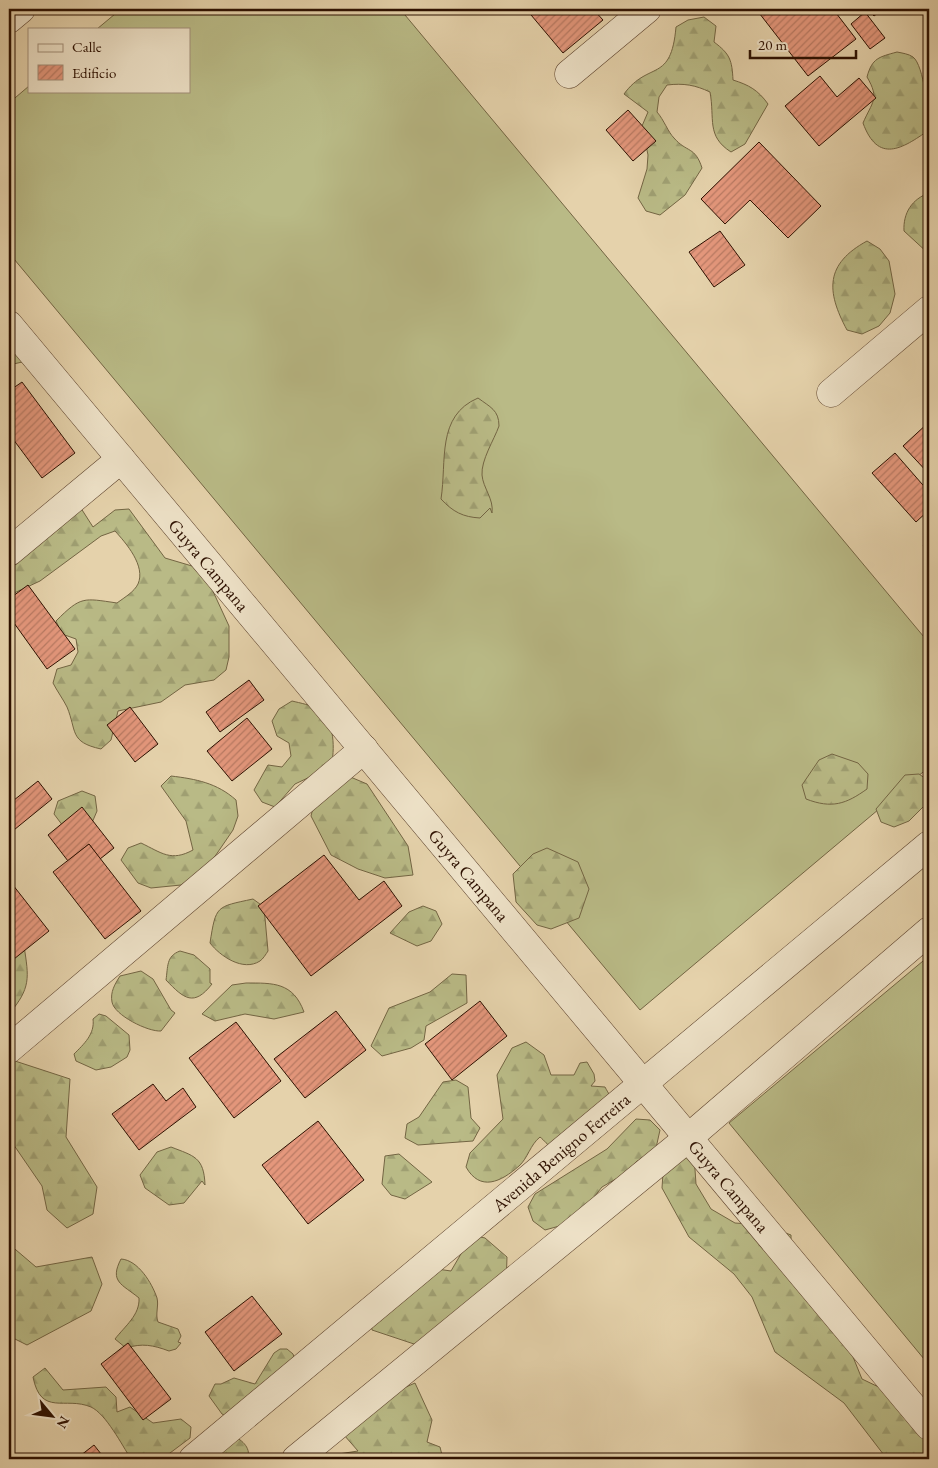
<svg xmlns="http://www.w3.org/2000/svg" width="938" height="1468" font-family="'EB Garamond',serif">
<defs>
<pattern id="forest-firs" width="22" height="20" patternUnits="userSpaceOnUse" patternTransform="scale(1.25)"><rect width="22" height="20" fill="#b9ba86"/><path d="M5 1l3.5 6h-7zM16 11l3.5 6h-7z" fill="#9f9f72"/></pattern>
<pattern id="building-hatch" width="6" height="6" patternUnits="userSpaceOnUse" patternTransform="scale(1.25)"><rect width="6" height="6" fill="#e4977c"/><path d="M-1 1l2-2M0 6l6-6M5 7l2-2" fill="none" stroke="#b97a63"/></pattern>
</defs>
<rect width="100%" height="100%" fill="#e5d2ab"/>
<filter id="stains"><feTurbulence type="fractalNoise" baseFrequency=".004" numOctaves="4"/><feColorMatrix values="0 0 0 0 .2 0 0 0 0 .09 0 0 0 0 .02 0 0 0 .5 -.17"/></filter>
<radialGradient id="worn" r=".72"><stop offset=".6" stop-color="#630" stop-opacity="0"/><stop offset="1" stop-color="#630" stop-opacity=".3"/></radialGradient>
<g fill="#b9ba86" stroke="#736543">
<polygon points="121,9 400,9 929,643 929,767 640,1010 9,253 9,103 29,86 29,91 189,91 189,29 97,29"/>
<polygon points="929,956 929,1365 729,1123"/>
</g>
<g fill="url(#forest-firs)" stroke="#736543">
<path d="M704 17 716 26 714 42C730 54 732 60 733 80 749 85 758 90 768 104L745 144 731 152C706 136 715 119 710 92 695 85 684 83 667 85L659 97 657 112C664 120 668 132 674 138 687 153 695 146 702 168L685 195 660 215 646 211 638 198 647 169 648 155 642 126 648 112 624 94C649 60 671 84 676 27L688 20Z"/>
<path d="M897 52C902 53 909 54 913 57 924 65 929 116 929 130 902 149 878 164 863 123 872 102 880 99 867 77 872 58 879 57 897 52Z"/>
<path d="M929 193V254L904 231C903 213 912 199 929 193Z"/>
<path d="M867 241 880 249 889 261 895 294 890 313 879 326 862 334 847 330C826 291 825 264 867 241Z"/>
<polygon points="9,338 31,360 9,365"/>
<path d="M478 398C490 407 499 410 499 426 494 440 481 460 482 475 483 488 494 499 492 513L490 508 480 518C463 517 453 512 441 499 447 461 436 416 478 398Z"/>
<path d="M77 502 93 527 115 510 129 509 165 558 192 566 211 587 229 626V657L226 670 214 680 185 685 161 702 118 711 111 740 101 749C69 742 77 731 67 707 63 699 57 691 53 683L57 669 71 665 78 652 76 639 62 634 56 621C81 596 83 598 117 603 125 597 134 592 138 584 146 566 126 543 115 531L101 536 40 581 12 594 9 593V545Z"/>
<path d="M292 701C300 703 312 705 319 710 335 721 335 750 331 767L295 784 275 807 262 802 254 790 268 765 282 767 291 756 289 743 277 736 272 721 279 709Z"/>
<path d="M832 754 858 763 868 774 867 789C846 804 832 809 806 799L802 785 819 760Z"/>
<polygon points="341,773 367,784 408,846 413,875 385,878 358,869 331,855 311,816 318,788"/>
<polygon points="919,774 929,781 929,801 909,821 894,827 881,822 876,809 905,775"/>
<path d="M171 776C196 779 217 783 236 800L238 816 233 830 207 868 181 885 151 888 138 883 121 860 128 848 141 843C162 853 171 862 193 850L186 821 161 786Z"/>
<polygon points="82,791 95,796 97,811 91,825 63,826 54,814 58,801"/>
<polygon points="547,848 578,862 589,889 579,918 551,929 537,925 516,902 513,874 533,854"/>
<path d="M253 899 264 907 268 951C266 954 263 959 260 961 243 972 220 956 210 943 216 905 216 907 253 899Z"/>
<polygon points="423,906 436,911 442,924 431,941 417,946 390,933 409,912"/>
<path d="M9 936 24 946C29 978 31 988 9 1014Z"/>
<path d="M180 951 194 955 210 969V983L212 984C194 1007 184 999 166 980 168 967 166 956 180 951Z"/>
<path d="M141 971 153 979 171 1010 175 1013 161 1031C148 1032 114 1015 112 1002 110 992 115 984 120 976Z"/>
<polygon points="452,974 466,975 467,1003 426,1026 424,1040 411,1048 382,1056 371,1046 389,1008 430,992"/>
<path d="M246 983C273 983 293 982 304 1012L274 1019 245 1014 215 1021 202 1014 232 985Z"/>
<path d="M99 1014 106 1016 129 1035 130 1050 127 1057 111 1067 96 1070 76 1061 74 1054C84 1044 95 1034 93 1019Z"/>
<path d="M526 1042 544 1055 551 1075H574L580 1063 587 1062 594 1074 595 1081 591 1086 605 1087C608 1093 614 1101 615 1108 616 1137 577 1157 552 1147 548 1146 544 1140 540 1137 530 1145 528 1158 519 1166 501 1182 480 1192 466 1167L470 1153 503 1119 497 1075 512 1048Z"/>
<polygon points="15,1061 70,1079 66,1137 97,1187 93,1214 67,1228 47,1210 42,1186 9,1138 9,1077"/>
<polygon points="456,1080 468,1087 471,1118 480,1128 473,1141 418,1145 405,1138 407,1124 419,1117 443,1082"/>
<polygon points="636,1119 650,1120 660,1130 654,1157 637,1161 628,1172 602,1187 574,1222 545,1230 533,1221 528,1207 535,1194 607,1149"/>
<path d="M171 1147C194 1156 204 1157 205 1185L202 1181 184 1203 169 1205 145 1188 140 1175 157 1152Z"/>
<polygon points="399,1154 432,1182 405,1199 391,1195 382,1184 385,1156"/>
<polygon points="694,1155 696,1184 711,1209 735,1223 764,1225 791,1235 791,1263 851,1352 862,1379 889,1392 910,1412 929,1444 929,1459 887,1459 844,1403 775,1352 752,1297 734,1274 689,1237 662,1188 664,1158"/>
<polygon points="472,1235 485,1238 507,1257 506,1287 429,1349 372,1330 370,1316 437,1269 451,1271"/>
<polygon points="9,1244 36,1267 92,1257 102,1284 91,1311 27,1345 9,1336"/>
<path d="M121 1259C138 1260 152 1283 157 1298 159 1306 155 1314 158 1322L178 1329 181 1336 178 1342 181 1343 176 1349 169 1351C153 1345 142 1343 126 1348L115 1339C125 1326 140 1315 139 1298 122 1284 109 1282 121 1259Z"/>
<polygon points="280,1349 287,1349 293,1354 300,1376 235,1421 222,1414 209,1396 215,1384 221,1384 234,1378 255,1384 274,1353"/>
<path d="M45 1368 63 1390 106 1387 116 1397 117 1412 130 1407 153 1423 181 1419 191 1427 190 1438 162 1459H131C122 1445 106 1414 91 1407 65 1396 41 1417 33 1377Z"/>
<polygon points="415,1383 432,1420 427,1442 440,1447 443,1459 382,1459 381,1454 377,1459 328,1459 332,1455 358,1451 330,1419 349,1397 377,1400"/>
<path d="M231 1434C241 1440 251 1446 248 1459H203Z"/>
</g>
<g fill="url(#building-hatch)" stroke="#2d1000">
<polygon points="526,9 593,9 603,20 563,53"/>
<polygon points="756,9 833,9 856,39 808,76"/>
<polygon points="867,9 883,9 874,16"/>
<polygon points="865,12 885,38 870,49 851,24"/>
<polygon points="820,76 837,97 859,78 876,98 819,146 785,106"/>
<polygon points="628,110 656,141 633,161 606,130"/>
<polygon points="759,142 821,206 788,238 750,200 725,224 701,199"/>
<polygon points="720,231 745,265 714,287 689,252"/>
<polygon points="22,382 75,453 42,478 10,435 9,437 9,391"/>
<polygon points="929,422 929,474 903,446"/>
<polygon points="895,453 929,492 929,510 916,522 872,473"/>
<polygon points="929,539 929,552 923,545"/>
<polygon points="28,585 75,649 47,669 9,616 9,599"/>
<polygon points="249,680 264,700 220,732 206,712"/>
<polygon points="130,707 158,744 135,762 107,725"/>
<polygon points="247,718 272,749 232,781 207,751"/>
<polygon points="38,781 52,799 9,834 9,804"/>
<polygon points="82,807 114,848 100,859 89,844 68,861 48,835"/>
<polygon points="89,844 141,911 105,939 53,872"/>
<polygon points="324,855 359,900 384,881 402,906 311,976 258,906"/>
<polygon points="9,880 49,931 9,963"/>
<polygon points="480,1001 507,1036 452,1080 425,1044"/>
<polygon points="336,1011 366,1050 305,1098 274,1059"/>
<polygon points="236,1022 281,1081 234,1118 189,1058"/>
<polygon points="153,1084 166,1101 183,1088 196,1107 139,1150 112,1114"/>
<polygon points="318,1121 364,1180 308,1224 262,1165"/>
<polygon points="252,1296 282,1334 234,1371 205,1332"/>
<polygon points="128,1343 171,1399 143,1420 101,1364"/>
<polygon points="94,1445 105,1459 76,1459"/>
</g>
<g fill="none" stroke-linecap="round" stroke-linejoin="round">
<g stroke="#5b402b" stroke-width="29">
<g id="minor">
<polyline points="9,19 21,9"/>
<polyline points="569,74 647,9"/>
<polyline points="9,325 929,1426"/>
<polyline points="831,393 929,310"/>
<polyline points="9,552 121,459"/>
<polyline points="9,1049 364,749"/>
<polyline points="193,1459 929,845"/>
<polyline points="296,1459 688,1138 929,931"/>
</g>
</g>
<use href="#minor" stroke="#eee2c8" stroke-width="28"/>
</g>
<g text-anchor="middle" dominant-baseline="central" stroke-width="4" stroke-linejoin="round" paint-order="stroke">
<g font-size="18" fill="#2d1000" stroke="#eee2c8">
<text transform="translate(209 565) rotate(50)">Guyra Campana</text>
<text transform="translate(469 875) rotate(50)">Guyra Campana</text>
<text transform="translate(561 1152) rotate(-40)">Avenida Benigno Ferreira</text>
<text transform="translate(729 1186) rotate(50)">Guyra Campana</text>
</g>
</g>
<rect width="938" height="1468" fill="none" stroke="#e5d2ab" stroke-width="30"/>
<rect x="10" y="10" width="918" height="1448" fill="none" stroke="#2d1000" stroke-width="2.5"/>
<rect x="15" y="15" width="908" height="1438" fill="none" stroke="#2d1000"/>
<rect x="28" y="28" width="162" height="65" fill="#eee2c8" stroke="#a18e78"/>
<rect x="38" y="44" width="25" height="8" fill="#eee2c8" stroke="#a18e78"/>
<text x="72" y="52" font-size="15" fill="#2d1000">Calle</text>
<rect x="38" y="65" width="25" height="15" fill="url(#building-hatch)" stroke="#a18e78"/>
<text x="72" y="78" font-size="15" fill="#2d1000">Edificio</text>
<g transform="translate(52 1416) rotate(119)" stroke="#eee2c8" stroke-width="4" paint-order="stroke">
<path d="M0-4L9 19L0 12L-9 19Z" fill="#2d1000"/>
<text y="-8" font-size="14" font-weight="bold" text-anchor="middle" fill="#2d1000">N</text>
</g>
<path d="M750 50v8h106v-8" fill="none" stroke="#2d1000" stroke-width="2.5"/>
<text x="758" y="50" font-size="15" fill="#2d1000" stroke="#eee2c8" stroke-width="4" paint-order="stroke">20 m</text>
<rect width="100%" height="100%" filter="url(#stains)"/>
<rect width="100%" height="100%" fill="url(#worn)"/>
</svg>
